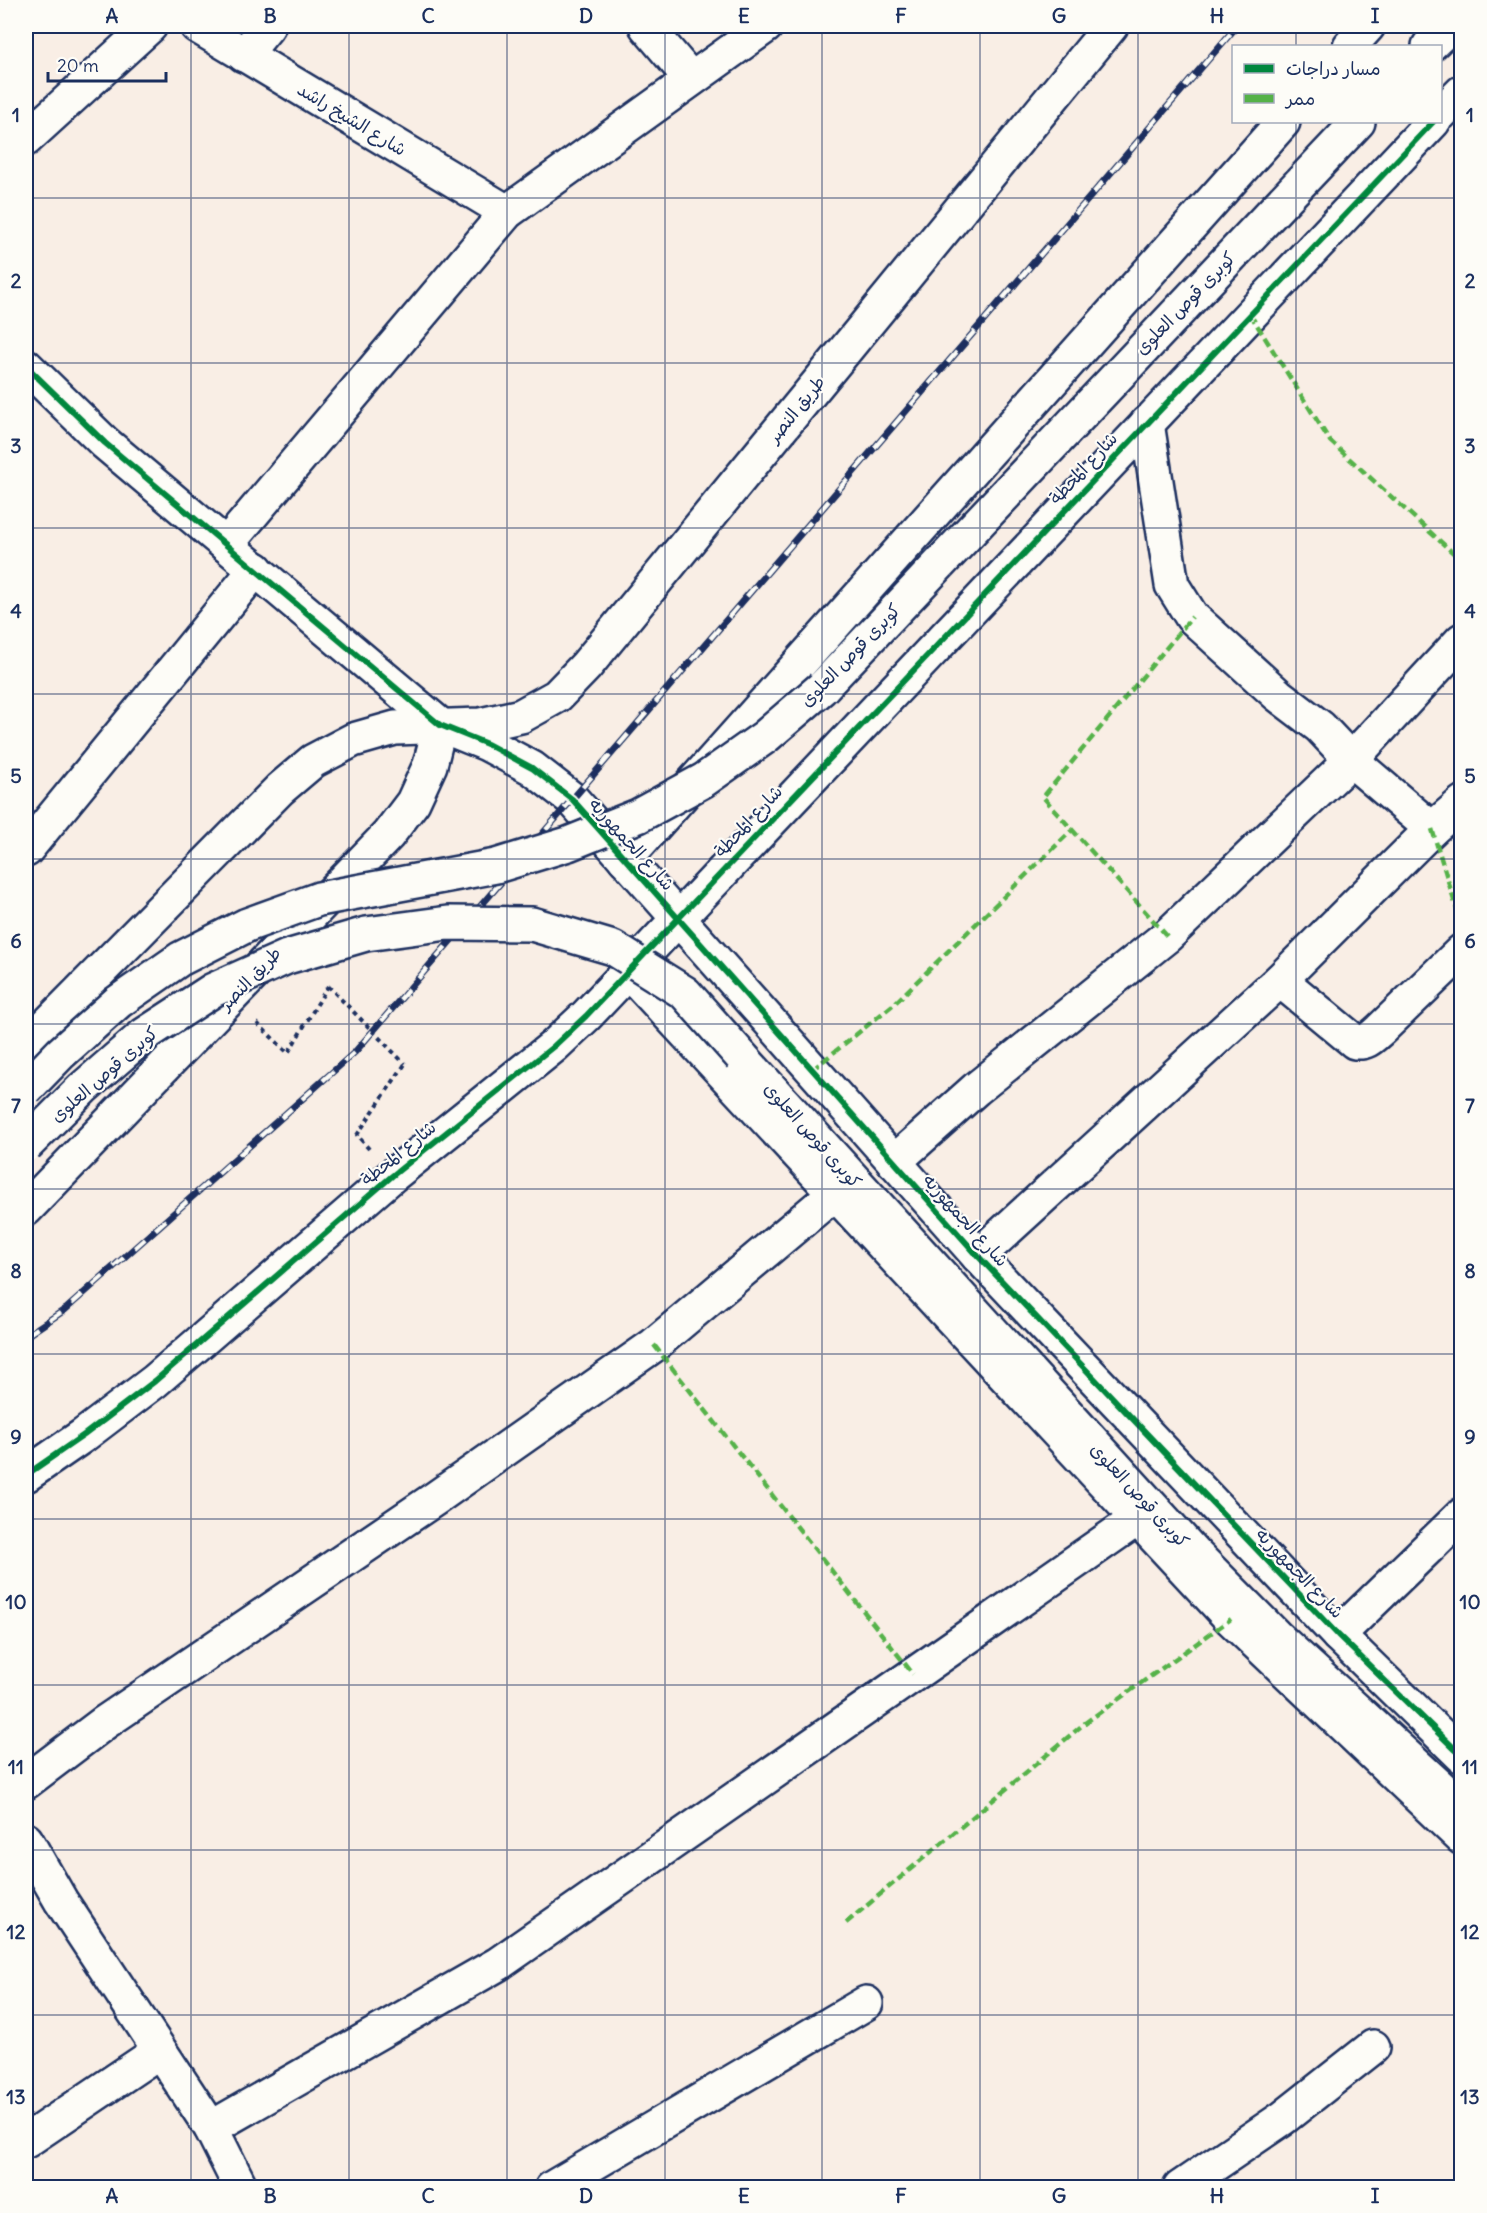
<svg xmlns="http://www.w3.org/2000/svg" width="1487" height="2213" font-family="Delius,'Playpen Sans Arabic',sans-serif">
<rect width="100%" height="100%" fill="#f9eee5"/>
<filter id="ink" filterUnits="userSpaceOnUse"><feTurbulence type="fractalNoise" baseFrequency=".0167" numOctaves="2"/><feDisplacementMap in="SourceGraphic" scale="12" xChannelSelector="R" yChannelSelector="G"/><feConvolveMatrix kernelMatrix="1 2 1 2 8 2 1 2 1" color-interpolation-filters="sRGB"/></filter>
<g filter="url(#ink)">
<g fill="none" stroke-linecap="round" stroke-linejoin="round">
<g stroke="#1b2f5e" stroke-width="38">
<g id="street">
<polyline points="197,26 507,212"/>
<polyline points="646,26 691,79"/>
<polyline points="244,55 268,26"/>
<polyline points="1440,114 1462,92"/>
<polyline points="26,139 150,26"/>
<polyline points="26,366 105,443 440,725"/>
<polyline points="1147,423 1172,585 1192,617 1278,695 1320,727 1351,760 1432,829"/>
<polyline points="226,545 507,212 766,26"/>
<polyline points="26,850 256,569"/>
<polyline points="627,970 1231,1619 1462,1838"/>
<path d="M1280 980 1355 1042C1367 1043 1371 1038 1380 1030L1462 951"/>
<polyline points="894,1162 976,1089 1167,936 1351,760 1462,640"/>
<polyline points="978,1256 1280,980 1432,829 1462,803"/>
<polyline points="26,1475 84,1435 155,1381 392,1176 554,1046 586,1016 1433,122"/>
<polyline points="1338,1635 1462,1515"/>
<polyline points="26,1782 104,1723 436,1498 654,1345 835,1193"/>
<polyline points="26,1840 61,1901 211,2128 241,2188"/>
<polyline points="211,2128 498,1964 1137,1519"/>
<polyline points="26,2141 158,2052"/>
<polyline points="552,2188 866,2003"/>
<polyline points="1180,2188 1283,2118 1373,2047"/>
</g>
</g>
<g stroke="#1b2f5e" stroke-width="38">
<g id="secondary">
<polyline points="1350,46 1368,26"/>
<polyline points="1429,46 1450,26"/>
<polyline points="822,688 1358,122"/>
<polyline points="450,729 487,744 532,768 572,799 978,1256 1338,1635 1462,1756"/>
<polyline points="625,859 1283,122"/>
<polyline points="26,1046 280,789 313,761 353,740 395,728 480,725 521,716 557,696 586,666 1111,26"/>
<polyline points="741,1056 1194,1553 1278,1638 1462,1807"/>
<polyline points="26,1209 388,835 413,802 430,765 440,725"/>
</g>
</g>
<g stroke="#1b2f5e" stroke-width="4" stroke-dasharray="4.5 4.5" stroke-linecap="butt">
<polyline points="257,1023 288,1053 328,986"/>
<polyline points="369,1149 357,1135 405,1064"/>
</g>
<use href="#street" stroke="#fdfcf7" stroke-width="33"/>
<use href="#secondary" stroke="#fdfcf7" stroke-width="33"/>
<g stroke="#1b2f5e" stroke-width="7">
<polyline id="rail" points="26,1336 66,1309 355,1052 1237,26"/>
</g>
<use href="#rail" stroke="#fdfcf7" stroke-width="4.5" stroke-dasharray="14" stroke-linecap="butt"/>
<g stroke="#1b2f5e" stroke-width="38" stroke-linecap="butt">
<g id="secondary-bridge">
<polyline points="26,1089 61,1053 118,1002 180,959 247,925 319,899 496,866 568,844 638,816 704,780 765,737 822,688"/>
<polyline points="26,1145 83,1088 144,1035 213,990 287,957 366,934 448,923 532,924 613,948 685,993 741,1056"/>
</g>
</g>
<polyline stroke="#1b2f5e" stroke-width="4" stroke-dasharray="4.5 4.5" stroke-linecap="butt" points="328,986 405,1064"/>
<use href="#secondary-bridge" stroke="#fdfcf7" stroke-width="33"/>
<g stroke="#55b248" stroke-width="4.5" stroke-dasharray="9 4.5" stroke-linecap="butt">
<polyline points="1250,314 1330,441 1462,561"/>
<polyline points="1432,829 1462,926"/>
<polyline points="1167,936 1043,797 1192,617"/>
<polyline points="812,1070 894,1004 1071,831"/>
<polyline points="654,1345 913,1674"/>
<polyline points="846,1923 1085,1723 1231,1619"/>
</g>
<g stroke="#fdfcf7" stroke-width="10">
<g id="cycleway">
<polyline points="26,366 105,443 440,725 487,744 532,768 572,799 978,1256 1338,1635 1462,1756"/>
<polyline points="26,1475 84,1435 155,1381 392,1176 554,1046 586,1016 1433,122"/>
</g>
</g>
<use href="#cycleway" stroke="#00873e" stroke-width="6"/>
</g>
</g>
<path fill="none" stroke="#1b2f5e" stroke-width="1.5" stroke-opacity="0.55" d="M191 26V2188M349 26V2188M507 26V2188M665 26V2188M822 26V2188M980 26V2188M1138 26V2188M1296 26V46M1296 122V2188M26 198H1462M26 363H1462M26 528H1462M26 694H1462M26 859H1462M26 1024H1462M26 1189H1462M26 1354H1462M26 1519H1462M26 1685H1462M26 1850H1462M26 2015H1462"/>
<g text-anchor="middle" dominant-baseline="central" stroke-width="4.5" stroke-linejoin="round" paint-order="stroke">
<g font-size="18" fill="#1b2f5e" stroke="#fdfcf7">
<text transform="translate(352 119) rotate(31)">شارع الشيخ راشد</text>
<text transform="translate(1185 303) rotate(-46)">كوبرى قوص العلوى</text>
<text transform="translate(796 409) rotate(-51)">طريق النصر</text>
<text transform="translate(1083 468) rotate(-47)">شارع المحطة</text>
<text transform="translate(850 655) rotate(-46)">كوبرى قوص العلوى</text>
<text transform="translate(748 821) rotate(-47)">شارع المحطة</text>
<text transform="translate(632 844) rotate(48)">شارع الجمهوريه</text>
<text transform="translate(250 978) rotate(-46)">طريق النصر</text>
<text transform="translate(104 1074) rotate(-41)">كوبرى قوص العلوى</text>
<text transform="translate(813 1135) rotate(48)">كوبرى قوص العلوى</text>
<text transform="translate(398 1153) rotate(-39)">شارع المحطة</text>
<text transform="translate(966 1220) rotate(48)">شارع الجمهوريه</text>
<text transform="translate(1140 1495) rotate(47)">كوبرى قوص العلوى</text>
<text transform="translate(1300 1573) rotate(46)">شارع الجمهوريه</text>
</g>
</g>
<rect width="1487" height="2213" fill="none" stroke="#fdfcf7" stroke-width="66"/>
<rect x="1232" y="45" width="210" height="78" fill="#fdfcf7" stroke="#a3aaba" stroke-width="1.5"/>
<rect x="1244" y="64" width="30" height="9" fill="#00873e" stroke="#a3aaba" stroke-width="1.5"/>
<text x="1286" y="75" font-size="18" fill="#1b2f5e">مسار دراجات</text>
<rect x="1244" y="94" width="30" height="9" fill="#55b248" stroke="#a3aaba" stroke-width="1.5"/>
<text x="1286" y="105" font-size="18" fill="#1b2f5e">ممر</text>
<path d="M48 72v9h118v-9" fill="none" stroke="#1b2f5e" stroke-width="3"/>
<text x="57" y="72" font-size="18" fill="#1b2f5e" stroke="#fdfcf7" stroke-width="4.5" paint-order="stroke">20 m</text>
<rect x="33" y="33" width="1421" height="2147" fill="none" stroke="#1b2f5e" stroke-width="2"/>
<g font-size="20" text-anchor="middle" font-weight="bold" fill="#1b2f5e">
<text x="112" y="23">A</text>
<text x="270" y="23">B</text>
<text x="428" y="23">C</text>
<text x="586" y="23">D</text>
<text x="744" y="23">E</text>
<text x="901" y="23">F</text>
<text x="1059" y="23">G</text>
<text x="1217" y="23">H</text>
<text x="1375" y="23">I</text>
<text x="16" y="122">1</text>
<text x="1470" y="122">1</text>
<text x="16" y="288">2</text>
<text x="1470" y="288">2</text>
<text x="16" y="453">3</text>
<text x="1470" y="453">3</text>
<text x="16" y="618">4</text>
<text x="1470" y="618">4</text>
<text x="16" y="783">5</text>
<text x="1470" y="783">5</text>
<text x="16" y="948">6</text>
<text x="1470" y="948">6</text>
<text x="16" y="1113">7</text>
<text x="1470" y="1113">7</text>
<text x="16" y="1278">8</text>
<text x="1470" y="1278">8</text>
<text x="16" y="1444">9</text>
<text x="1470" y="1444">9</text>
<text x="16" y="1609">10</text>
<text x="1470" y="1609">10</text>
<text x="16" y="1774">11</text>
<text x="1470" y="1774">11</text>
<text x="16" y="1939">12</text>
<text x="1470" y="1939">12</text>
<text x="16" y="2104">13</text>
<text x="1470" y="2104">13</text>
<text x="112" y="2203">A</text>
<text x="270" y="2203">B</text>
<text x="428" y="2203">C</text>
<text x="586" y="2203">D</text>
<text x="744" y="2203">E</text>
<text x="901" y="2203">F</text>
<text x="1059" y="2203">G</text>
<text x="1217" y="2203">H</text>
<text x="1375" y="2203">I</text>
</g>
</svg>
